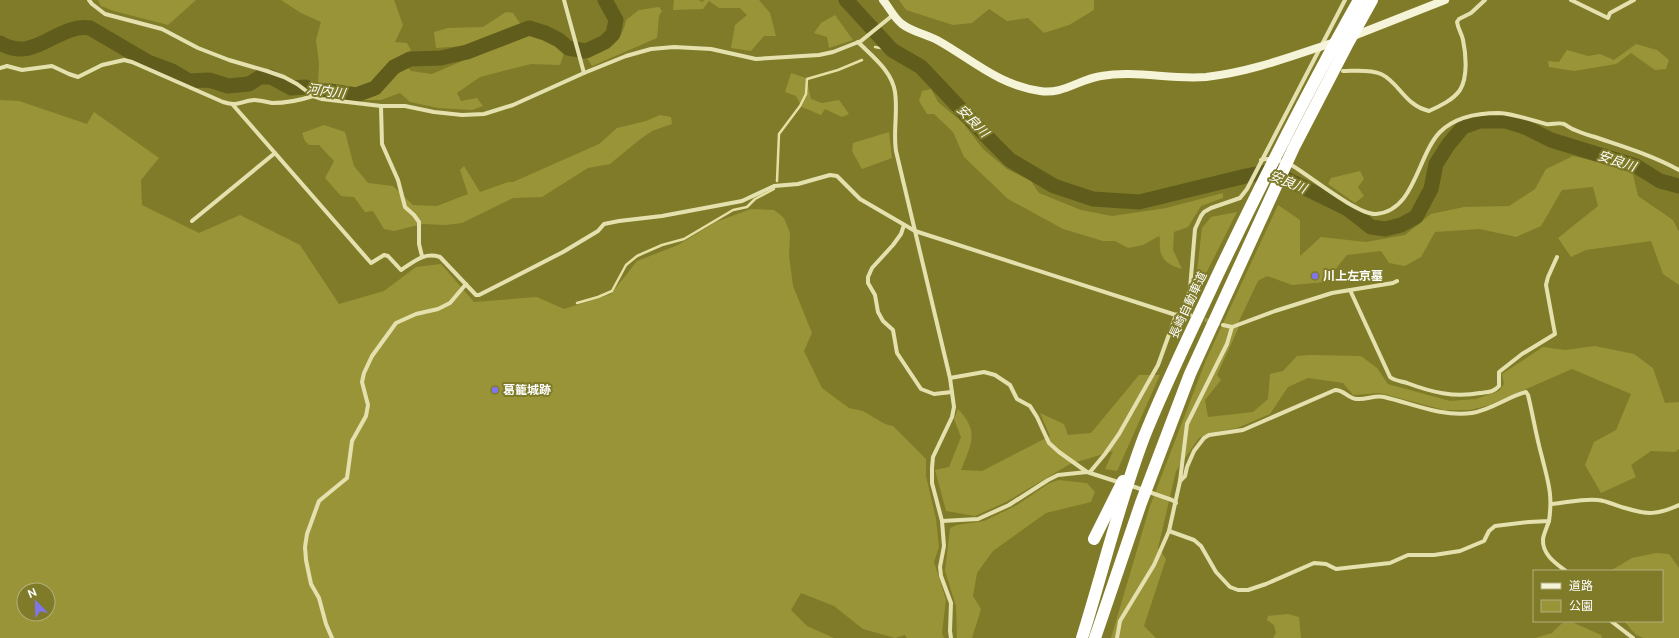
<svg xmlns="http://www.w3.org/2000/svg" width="1679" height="638" font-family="'Public Sans','Noto Sans JP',sans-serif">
<rect width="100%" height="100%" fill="#7f7b28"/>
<g fill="#9a9439" fill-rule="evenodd">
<polygon points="98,0 196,0 168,25 114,11 101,6"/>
<polygon points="281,0 394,0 403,25 395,42 407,43 411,50 402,61 411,71 432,74 469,58 463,46 436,48 434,32 448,28 483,27 506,12 513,13 522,26 536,36 550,40 565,50 560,65 531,64 480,77 457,93 461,101 477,98 483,106 472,110 438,108 410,102 400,93 381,100 360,100 325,96 318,83 319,63 316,40 321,22 301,13"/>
<polygon points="674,0 698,0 703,2 704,0 759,0 770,13 776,36 764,36 751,51 731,48 735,25 747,15 740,8 719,8 709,1 703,9 673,10"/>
<polygon points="899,0 1094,0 1094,10 1069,25 1044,33 1028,18 1007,21 989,9 972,23 953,25 906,10"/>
<path d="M659 7 662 11 659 16 657 38 592 66 587 58C608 49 621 45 626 20L639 10Z"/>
<polygon points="835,15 853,40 829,48 827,37 814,33 821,23"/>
<polygon points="1636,44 1657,50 1669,60 1666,69 1655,70 1631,53 1616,64 1574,71 1549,67 1548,61 1559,62 1567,50 1588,56 1600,54 1614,60"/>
<polygon points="791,73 806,78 811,99 822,103 839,100 849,114 842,117 825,109 821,115 802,107 796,96 785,92"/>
<path d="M931 89 938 102 963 123 983 149 1007 169 1031 181 1039 193 1081 210 1112 216 1166 208 1223 193V198L1201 206 1188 227 1174 232 1173 250 1182 269C1171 266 1161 261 1160 248 1159 243 1161 240 1159 236L1143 245 1128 248 1115 241H1103L1063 229 1008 199 964 157 953 132 934 114H927L919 101 922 91Z"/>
<path d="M0 100 19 101 87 124 94 112 159 158 141 180 142 205 199 233 240 215 300 245 339 304 384 291 416 267 441 264 474 302 537 297 564 309 611 294 637 261 678 245 716 222 751 209 774 210 784 218 790 233 789 255 793 286 812 333 804 351 822 388 849 408 863 411 885 424 893 426 926 459V476L936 519 939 547 934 562 946 600 942 633 944 638H907L905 635 895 638 863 629 834 606 801 593 791 610 807 626 834 638H0ZM24 590H48V614H24Z"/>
<polygon points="660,115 671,117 672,124 652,131 639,140 610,164 588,168 542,197 513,198 462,223 446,225 422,224 394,231 384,229 373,211 365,212 354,197 341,196 325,178 334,161 319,145 309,145 305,141 302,133 324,125 345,132 354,166 368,183 393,186 413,205 437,206 468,194 460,170 464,166 480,192 508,182 513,182 599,144 617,128 646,121"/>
<polygon points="889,132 892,158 862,169 852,151 853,143"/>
<polygon points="1573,156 1632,170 1638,196 1673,220 1679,232 1679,285 1663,274 1651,241 1586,250 1571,257 1558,238 1598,206 1593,187 1562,190 1541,226 1516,237 1480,229 1435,232 1421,257 1405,266 1389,263 1381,251 1347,255 1325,282 1292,285 1267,276 1258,281 1239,321 1238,329 1217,375 1221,380 1205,400 1208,417 1253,412 1268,399 1270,374 1283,371 1297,356 1309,355 1361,356 1377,368 1388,384 1450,401 1476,399 1499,391 1504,384 1502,374 1543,347 1565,350 1595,346 1634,354 1653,368 1665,403 1679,402 1679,449 1675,452 1651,451 1631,465 1636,477 1601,493 1585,465 1594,442 1616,430 1631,394 1572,369 1490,405 1470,410 1444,410 1380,393 1353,395 1343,383 1308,378 1288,387 1270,414 1237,428 1209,433 1199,438 1176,471 1158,548 1166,559 1144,626 1156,638 1111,638 1150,506 1206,360 1278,205 1300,220 1300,256 1321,237 1366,242 1405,235 1431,214 1464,207 1509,206 1535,189 1546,169"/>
<polygon points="1360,171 1364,179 1358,187 1364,196 1355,203 1328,184 1331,178"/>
<polygon points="1237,212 1194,297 1202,228 1211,217"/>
<path d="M1139 375H1160L1117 471 1105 469 1113 451 1070 464 1006 502 975 516 946 511 935 470 949 467 961 437 954 419 958 409C980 432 971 444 961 470L982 471 1050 436 1040 413 1064 424 1068 435 1091 433Z"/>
<polygon points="1058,480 1087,483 1095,492 1091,502 1046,513 993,551 977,573 973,596 981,609 972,638 957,638 956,606 945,571 950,528 957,525 984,521 1017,505 1048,484"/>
<polygon points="1656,553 1669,554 1679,568 1679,638 1643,638 1635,634 1624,621 1662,621 1662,571 1610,571 1632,558"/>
<polygon points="1288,614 1299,617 1301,638 1273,638 1276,633 1274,625 1267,620 1268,616"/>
<polygon points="1572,622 1601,635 1602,638 1535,638 1552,633 1562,623"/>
</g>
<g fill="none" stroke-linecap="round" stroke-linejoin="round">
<g stroke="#e5e0a4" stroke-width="2.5">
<polyline points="875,47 892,50"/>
<polyline points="777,181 779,134 800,106 806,94 807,79 838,70 862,60"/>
<polyline points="577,303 598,297 612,291 626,265 637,256 662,245 684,239 733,210 747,207 755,199 774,189"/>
</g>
<g stroke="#605d1c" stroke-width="15">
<polyline points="846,0 892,50 921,67 992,142 1010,160 1054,186 1093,199 1139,202 1246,176 1270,171 1348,209 1371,227 1385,229 1401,225 1416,217 1431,189 1436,164 1448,145 1463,127 1480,121 1506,121 1525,127 1551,140 1636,166 1660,181 1679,186"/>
<path d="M0 43C35 64 57 23 90 28L148 62 172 71 189 81 209 80 228 86 249 84 260 77H271L291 88 305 87 319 91H330L356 95 375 88 394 67 410 59 441 58 467 52 529 28 545 33 559 40 568 48 586 51 605 42 613 34 616 20 605 0"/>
</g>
<polyline stroke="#999553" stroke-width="4" stroke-dasharray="4 2" stroke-linecap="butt" points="1199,318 1223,325"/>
<g stroke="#e5e1af" stroke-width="4">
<polyline points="89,0 92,4 105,14 162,29 198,48 229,60 267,71 284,77 297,84 313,96 322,99 381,106 405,106 434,112 462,115 484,114 513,105 584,73 626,56 651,49 674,47 711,49 756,59 819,55 833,52 861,41 893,15"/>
<polyline points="564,0 584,73"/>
<polyline points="1571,0 1608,18 1610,13 1634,0"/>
<path d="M858 42C872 56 892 71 895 92 898 112 893 131 896 151L950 378 954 407 952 417 933 457 932 468V483L942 521 944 546 940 567 941 576 951 603 950 631 951 638"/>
<path d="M0 68 7 66 22 70 52 66 69 74 78 77 102 65 124 60 132 62 223 102C239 107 240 101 254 100 260 100 266 102 272 103 285 103 301 100 313 96"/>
<path d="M1343 71C1354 71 1370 69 1381 74 1399 82 1404 105 1429 111 1440 106 1453 100 1460 90 1468 77 1466 54 1463 40 1462 34 1458 29 1457 22L1459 19 1471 13 1485 0"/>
<path d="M233 105 371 263 384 255 388 256 401 270C415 261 424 252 440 257L476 295H479L563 252 598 231 604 224 619 221 662 216 742 201 774 186 798 184 830 175 837 176 860 199 915 231 1176 315 1182 313 1190 315"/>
<polyline points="381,106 382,144 398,180 405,207 414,215 419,222 419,244 422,256"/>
<path d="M1261 160C1271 157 1283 162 1293 166 1311 177 1358 215 1376 214 1415 211 1417 156 1440 132 1455 117 1478 113 1499 113 1515 114 1531 120 1546 124 1552 125 1558 122 1564 124 1568 126 1571 129 1575 130 1581 133 1588 135 1595 137 1624 147 1652 155 1679 170"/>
<polyline points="192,221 275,153"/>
<polyline points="904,225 901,234 893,245 872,268 868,277 868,283 875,295 878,312 883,321 893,330 897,353 921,389 934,394 952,392"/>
<path d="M1350 290 1390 377C1395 381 1401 381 1407 383 1431 392 1454 398 1480 393 1488 392 1494 392 1499 386V372L1522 354 1555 334 1546 285 1548 277 1557 257"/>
<polyline points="1182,313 1190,289 1195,229 1201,216 1204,212 1211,208 1240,198 1247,189 1345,0"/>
<polyline points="1232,327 1275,311 1332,293 1393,283 1397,281"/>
<polyline points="950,378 984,372 995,375 1010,385 1017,399 1030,406 1037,417 1049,443 1059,452 1087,472 1121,483"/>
<polyline points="1090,472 1105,454 1119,434 1158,365 1176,315"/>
<polyline points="1129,485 1172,500 1176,503"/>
<path d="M1551 504C1567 503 1583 498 1598 500 1608 501 1616 506 1625 508 1648 515 1657 515 1679 505"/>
<polyline points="942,521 978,519 1009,505 1048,480 1058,475 1087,472"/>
<path d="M1549 521C1547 527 1544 533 1543 539 1542 554 1555 563 1566 571"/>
<path d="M1169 531 1194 540 1201 546 1216 572 1230 587 1238 590H1248L1266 584 1314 563 1326 564 1336 569 1390 563 1408 555H1434L1460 551 1484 541 1489 531 1495 526 1529 522 1549 521C1553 494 1548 482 1542 457 1536 436 1533 415 1528 395L1526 392C1507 397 1492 410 1472 413 1441 417 1414 404 1384 397 1375 395 1366 400 1357 399 1348 399 1345 390 1335 390L1243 430 1209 435 1204 438 1194 451 1187 467 1185 476 1180 481"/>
<polyline points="1611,621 1633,638"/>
<polyline points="332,638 326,624 319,598 311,584 306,560 305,547 307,534 319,501 347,478 352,441 366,416 368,405 362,382 364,373 372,356 396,323 416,314 438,309 450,303 466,284"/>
<polyline points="1117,638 1120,621 1154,565 1169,531 1180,481 1187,424 1227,344 1232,327 1223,325"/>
</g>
<g stroke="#f5f4d8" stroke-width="8">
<path d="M883 0C890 8 893 17 902 24 912 32 926 34 937 40 973 60 998 85 1040 91 1062 95 1080 79 1101 76 1136 70 1171 80 1206 77 1252 72 1295 55 1338 41"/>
<polyline points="1351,37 1445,0"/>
</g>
<g stroke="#fff" stroke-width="12">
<polyline points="1094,539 1123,481"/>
<path d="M1082 638C1103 571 1119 503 1144 437 1166 382 1193 328 1218 274 1262 182 1308 90 1359 0"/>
<polyline points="1095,638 1141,503 1190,374 1294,147 1348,43 1372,0"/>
</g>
</g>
<g fill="#8175ed" stroke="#7f7b28" stroke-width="1.5">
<circle cx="1315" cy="276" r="4"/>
<circle cx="495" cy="390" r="4"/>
</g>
<g text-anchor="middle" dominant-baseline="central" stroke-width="4" stroke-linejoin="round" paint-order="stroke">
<g font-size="12" font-weight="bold" fill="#fff" stroke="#7f7b28" text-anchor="start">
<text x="1323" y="276">川上左京墓</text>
<text x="503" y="390">葛籠城跡</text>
</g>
<g font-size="12" fill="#fff" stroke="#7f7b28">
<text transform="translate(1188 305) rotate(-65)">長崎自動車道</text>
</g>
<g font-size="13" font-style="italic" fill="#fff" stroke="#7f7b28">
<text transform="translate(326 91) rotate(8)">河内川</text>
<text transform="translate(973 121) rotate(46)">安良川</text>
<text transform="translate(1617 161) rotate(19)">安良川</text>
<text transform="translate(1288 182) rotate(22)">安良川</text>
</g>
</g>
<rect x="1533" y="570" width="130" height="52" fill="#7f7b28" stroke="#b2b07e"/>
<rect x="1541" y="583" width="20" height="6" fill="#f5f4d8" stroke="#b2b07e"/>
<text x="1569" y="590" font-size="12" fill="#ffffff">道路</text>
<rect x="1541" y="600" width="20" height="12" fill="#9a9439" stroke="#b2b07e"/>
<text x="1569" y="610" font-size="12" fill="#ffffff">公園</text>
<g transform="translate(36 602) rotate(337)"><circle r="19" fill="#7f7b28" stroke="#b2b07e"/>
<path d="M0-3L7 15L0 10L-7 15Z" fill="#8175ed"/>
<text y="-6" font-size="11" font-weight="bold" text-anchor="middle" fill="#ffffff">N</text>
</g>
</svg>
